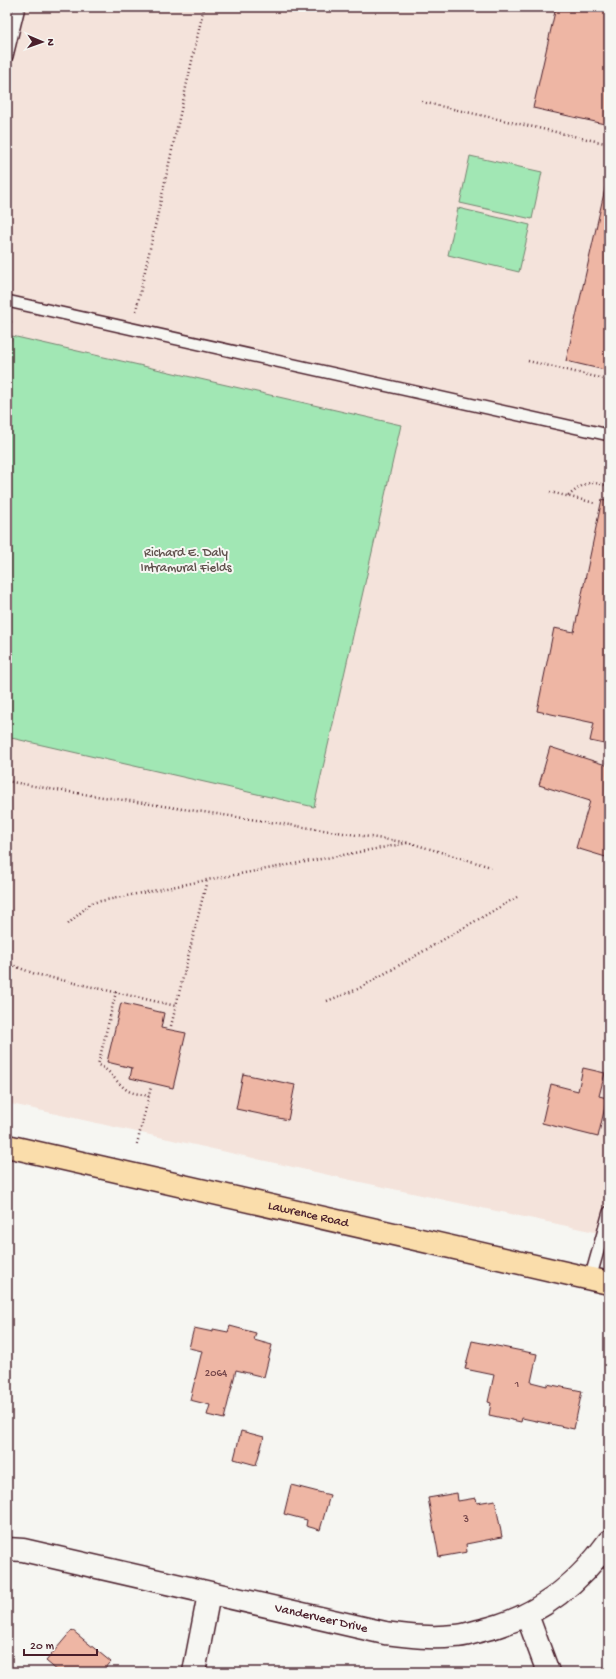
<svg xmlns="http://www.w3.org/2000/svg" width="616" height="1679" font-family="'Gochi Hand',sans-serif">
<rect width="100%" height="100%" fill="#f6f6f2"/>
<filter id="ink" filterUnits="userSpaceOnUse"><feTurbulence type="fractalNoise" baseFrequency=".025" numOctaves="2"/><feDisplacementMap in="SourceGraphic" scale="8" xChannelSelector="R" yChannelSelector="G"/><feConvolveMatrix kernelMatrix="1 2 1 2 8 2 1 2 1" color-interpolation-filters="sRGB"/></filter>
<g filter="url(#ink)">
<polygon fill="#f4e3db" points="7,7 609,7 609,1235 351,1180 7,1103"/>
<g fill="#a1e7b4" stroke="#768370">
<polygon points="470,156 542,172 532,219 460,203"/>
<polygon points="458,208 530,225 519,272 448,255"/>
<polygon points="12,336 401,425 314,807 7,737 7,358"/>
</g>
<g fill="#eeb6a4" stroke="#4a1f2b">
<polygon points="556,7 609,7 609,125 533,108"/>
<polygon points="609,171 609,371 566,361"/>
<polygon points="602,499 609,501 609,745 590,741 594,723 537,711 554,628 574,632"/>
<polygon points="550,747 609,766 609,858 576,848 590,801 539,785"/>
<polygon points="121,1003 164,1013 161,1028 186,1033 173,1088 130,1078 132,1068 107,1062"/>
<polygon points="583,1068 605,1073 599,1096 607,1098 598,1137 542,1123 551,1084 578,1091"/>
<polygon points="243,1074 295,1085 288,1120 236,1109"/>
<polygon points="230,1326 256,1333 254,1340 272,1345 264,1377 236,1370 224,1419 207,1415 210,1405 190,1400 202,1351 189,1348 194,1328 213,1332 213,1329 228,1332"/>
<polygon points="472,1341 537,1354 531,1382 547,1386 547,1384 582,1391 574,1429 522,1418 521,1422 489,1415 491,1403 488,1402 494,1375 465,1369"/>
<polygon points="241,1431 264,1437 256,1465 234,1459"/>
<polygon points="291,1485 330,1495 320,1530 306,1526 307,1520 284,1514"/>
<polygon points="457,1493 458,1501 476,1498 477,1503 495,1500 502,1537 466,1544 467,1552 439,1557 428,1498"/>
<polygon points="72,1630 111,1662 103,1671 104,1672 59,1672 46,1661"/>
</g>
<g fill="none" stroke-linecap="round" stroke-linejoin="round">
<g stroke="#4a1f2b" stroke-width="14">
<g id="lane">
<polyline points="7,56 19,7"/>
<polyline points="7,301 609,435"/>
<polyline points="590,1279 609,1212"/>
</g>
</g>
<g stroke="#4a1f2b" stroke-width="25">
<g id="street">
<path id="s1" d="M7 1549 23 1550 385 1633C409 1636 431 1639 455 1636 463 1636 471 1633 479 1631 535 1619 576 1587 609 1541"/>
<polyline points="527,1615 548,1672"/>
<polyline points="194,1672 209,1594"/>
</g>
</g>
<g stroke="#4a1f2b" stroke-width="25">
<g id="primary">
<path id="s2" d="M7 1146 609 1283"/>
</g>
</g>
<g stroke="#4a1f2b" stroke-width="2.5" stroke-dasharray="1 3" stroke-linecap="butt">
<polyline points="422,102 609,144"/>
<polyline points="136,311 204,7"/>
<polyline points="7,323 13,321"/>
<polyline points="528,361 609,380"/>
<polyline points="550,492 595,503"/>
<path d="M568 496C585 483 587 480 609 486"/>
<polyline points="7,781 50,789 410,843 491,867"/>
<polyline points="68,924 91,903 207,880 408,843"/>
<polyline points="7,963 35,974 176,1006"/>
<path d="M116 992 98 1065C111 1070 116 1083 127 1090 133 1094 142 1094 149 1096"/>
<polyline points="327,1001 358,989 517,897"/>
<polyline points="171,1026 207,880"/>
<polyline points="137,1144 151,1087"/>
</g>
<use href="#lane" stroke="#f6f6f2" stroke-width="11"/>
<use href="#street" stroke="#f6f6f2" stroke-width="22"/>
<use href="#primary" stroke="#faddab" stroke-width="22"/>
</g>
</g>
<g text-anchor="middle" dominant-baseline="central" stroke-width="4" stroke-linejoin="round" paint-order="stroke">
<g font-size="11" fill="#734549">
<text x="216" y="1374">2064</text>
<text x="517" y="1385">1</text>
<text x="466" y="1520">3</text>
</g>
<g font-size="13" fill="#60514d" stroke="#f6f6f2">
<text x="186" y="553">Richard E. Daly<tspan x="186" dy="15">Intramural Fields</tspan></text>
</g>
<g font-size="13" fill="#4a1f2b" stroke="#f6f6f2">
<text stroke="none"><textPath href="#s2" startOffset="309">Lawrence Road</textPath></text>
<text stroke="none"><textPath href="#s1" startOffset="322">Vanderveer Drive</textPath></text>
</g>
</g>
<rect width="616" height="1679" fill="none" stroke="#f6f6f2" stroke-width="24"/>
<rect x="12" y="12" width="592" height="1655" fill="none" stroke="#4a1f2b" stroke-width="1.5" filter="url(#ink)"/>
<g transform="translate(42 42) rotate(92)" stroke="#f6f6f2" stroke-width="3" paint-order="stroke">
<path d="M0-3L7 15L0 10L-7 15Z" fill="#4a1f2b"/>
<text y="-6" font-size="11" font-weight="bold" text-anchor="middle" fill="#4a1f2b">N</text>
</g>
<path d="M24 1649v6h73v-6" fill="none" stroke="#4a1f2b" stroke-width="2"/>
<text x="30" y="1649" font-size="12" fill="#4a1f2b" stroke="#f6f6f2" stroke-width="3" paint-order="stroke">20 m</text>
</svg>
